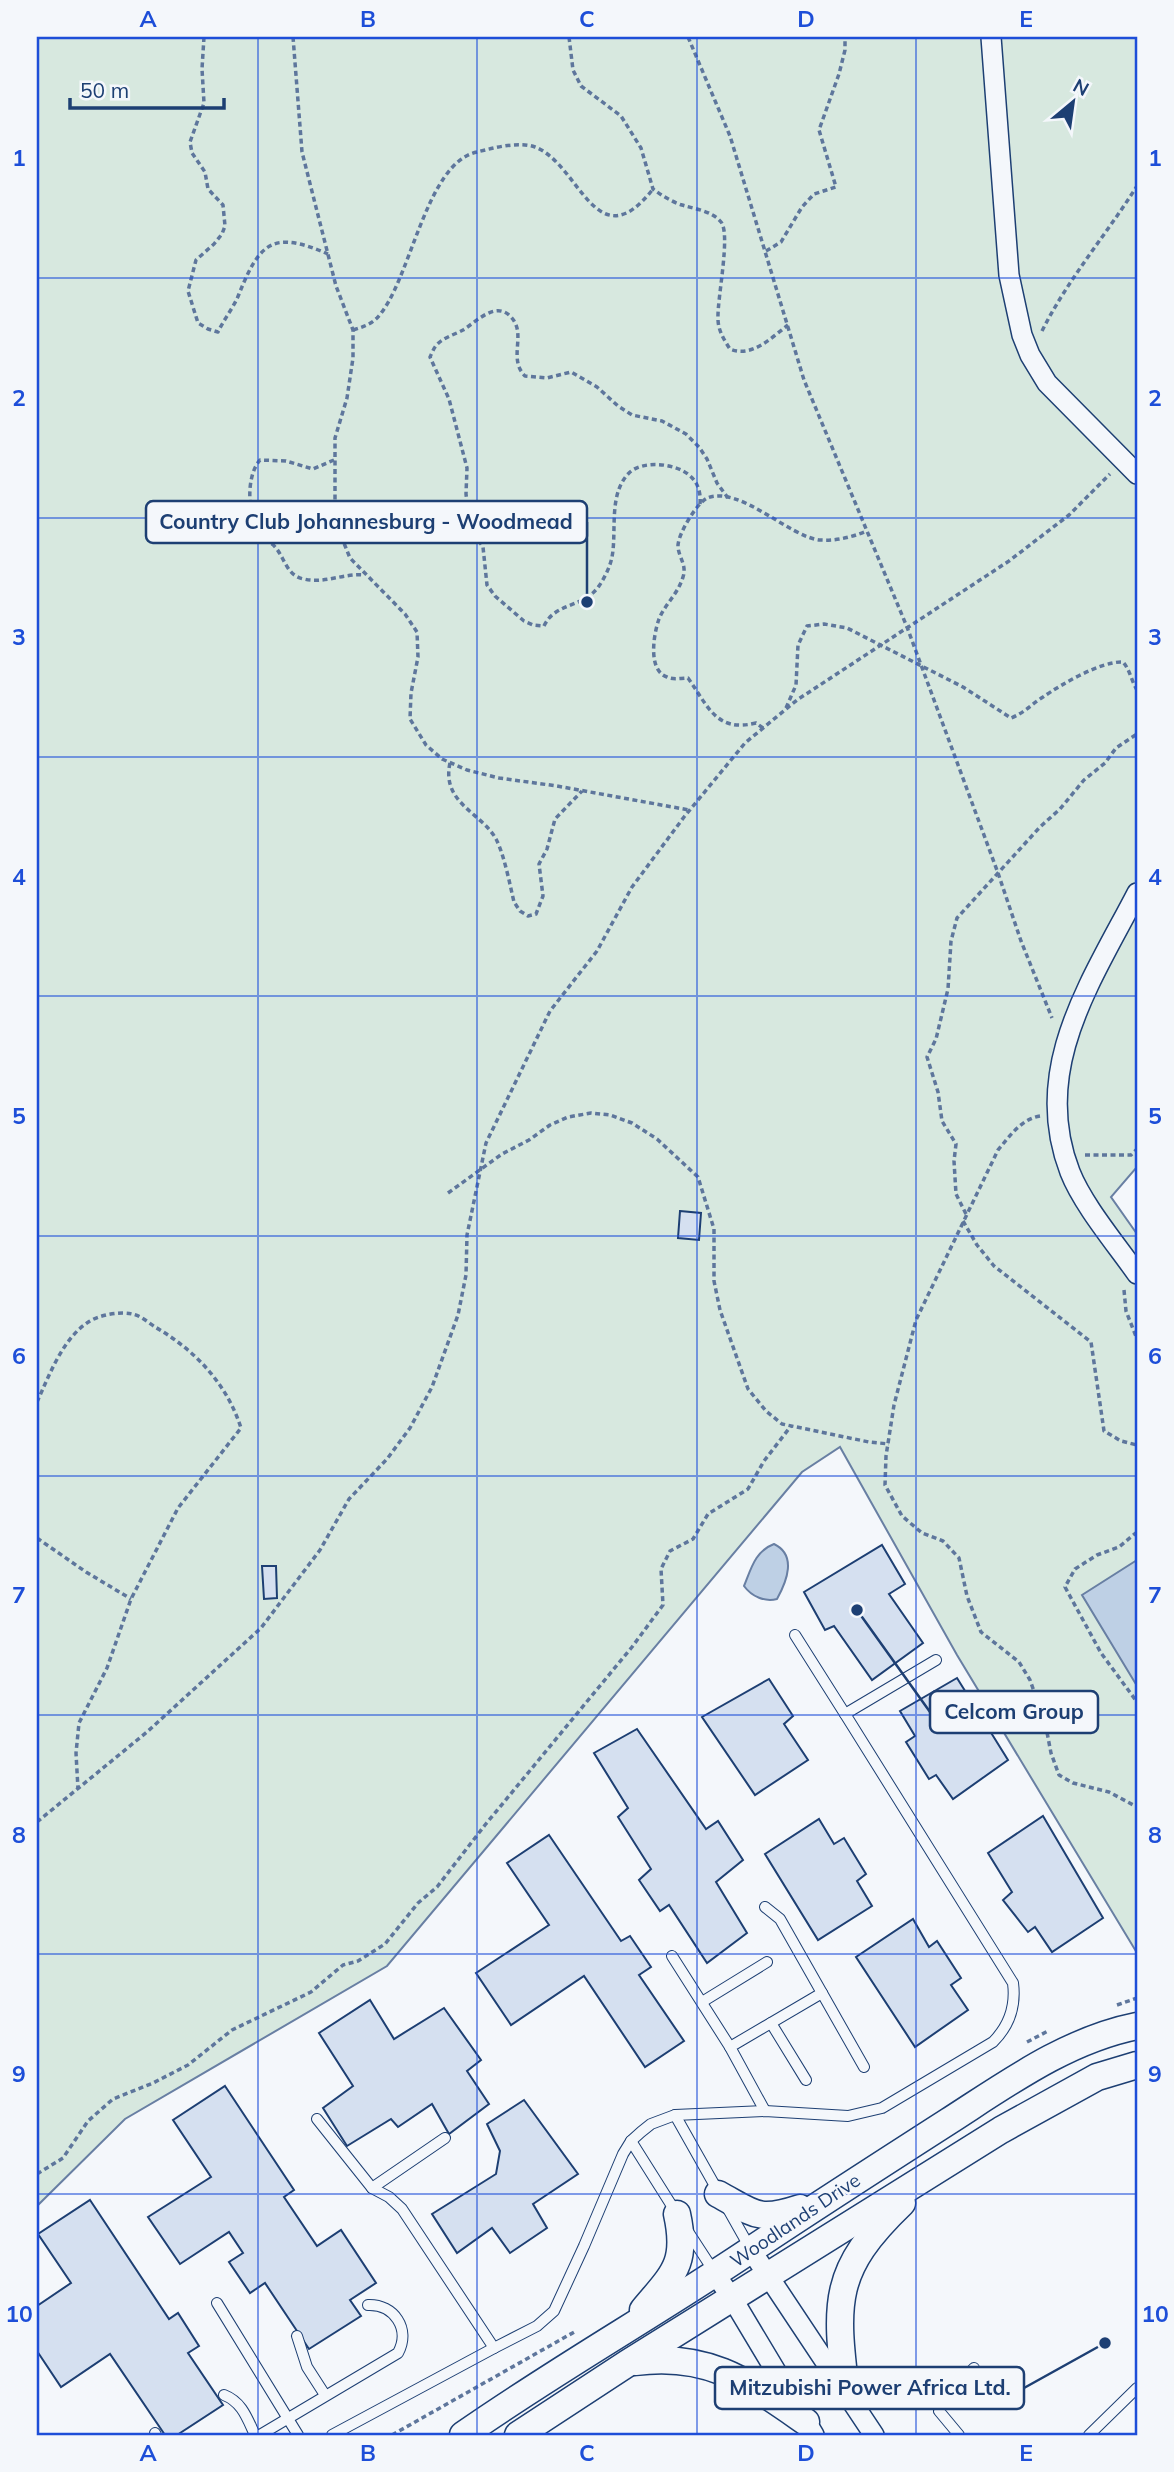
<svg xmlns="http://www.w3.org/2000/svg" width="1174" height="2472" font-family="Mulish,sans-serif">
<rect width="100%" height="100%" fill="#f4f7fb"/>
<polygon fill="#d7e8df" stroke="#687fa3" stroke-width="2" points="37,37 1137,37 1137,1167 1111,1197 1137,1234 1137,1953 957,1655 840,1447 802,1472 387,1966 125,2119 37,2206"/>
<g fill="#bed0e5" stroke="#687fa3" stroke-width="2">
<path d="M774 1544C797 1555 787 1581 777 1599 765 1602 752 1597 744 1586 751 1569 755 1551 774 1544Z"/>
<polygon points="1137,1560 1137,1686 1082,1595"/>
</g>
<g fill="#d5e0f0" stroke="#1d3f73" stroke-width="2">
<polygon points="680,1211 701,1213 699,1240 678,1238"/>
<polygon points="882,1545 905,1584 889,1594 923,1643 872,1680 834,1626 825,1630 804,1592"/>
<polygon points="262,1566 276,1566 277,1598 264,1599"/>
<polygon points="957,1678 1008,1760 953,1799 936,1775 929,1779 906,1742 915,1736 900,1711"/>
<polygon points="769,1679 793,1716 784,1724 808,1760 755,1795 702,1717"/>
<polygon points="637,1729 706,1829 718,1821 743,1860 716,1882 747,1933 707,1963 669,1905 660,1911 639,1880 651,1869 618,1817 628,1808 594,1753"/>
<polygon points="1043,1816 1103,1918 1052,1952 1035,1927 1028,1932 1003,1900 1012,1892 988,1853"/>
<polygon points="819,1819 834,1844 844,1838 866,1874 857,1881 872,1906 818,1940 765,1854"/>
<polygon points="549,1835 621,1941 630,1936 651,1967 639,1975 684,2041 645,2067 584,1976 511,2025 476,1973 549,1925 507,1863"/>
<polygon points="913,1919 929,1947 937,1941 961,1978 951,1985 968,2010 915,2047 856,1957"/>
<polygon points="370,2000 394,2039 444,2008 481,2060 467,2071 489,2104 449,2134 432,2104 398,2127 391,2119 347,2146 323,2108 353,2086 319,2033"/>
<polygon points="225,2086 294,2190 284,2197 317,2246 341,2230 376,2283 350,2300 361,2316 309,2349 265,2283 250,2293 229,2262 243,2253 229,2232 180,2264 148,2217 211,2177 173,2120"/>
<polygon points="524,2100 578,2174 533,2204 547,2228 510,2253 492,2228 457,2253 432,2214 496,2174 500,2151 487,2124"/>
<polygon points="90,2200 169,2319 178,2313 199,2346 188,2353 223,2405 177,2435 165,2435 110,2354 61,2387 37,2351 37,2306 71,2283 38,2234"/>
</g>
<g fill="none" stroke-linecap="round" stroke-linejoin="round">
<g stroke="#1d3f73" stroke-width="12">
<g id="service">
<polyline points="795,1635 845,1714"/>
<polyline points="672,1956 730,2047"/>
<polyline points="822,1993 864,2067"/>
<polyline points="702,2002 767,1962"/>
<polyline points="771,2023 806,2080"/>
<polyline points="765,2111 730,2047 822,1993 780,1919 765,1907"/>
<polyline points="675,2115 750,2248"/>
<path d="M317 2119 372 2188 389 2197 402 2209 494 2348 537 2326 554 2311 584 2246 623 2154 631 2141 641 2132 651 2124 675 2115 765 2111 848 2116 882 2108 993 2042C1010 2025 1016 2006 1013 1983L845 1714 936 1660"/>
<polyline points="631,2141 677,2214"/>
<polyline points="372,2188 445,2138"/>
<polyline points="687,2230 715,2273"/>
<polyline points="217,2303 298,2435"/>
<polyline points="297,2336 307,2367 325,2395"/>
<path d="M224 2395C242 2402 247 2418 255 2435"/>
<polyline points="155,2433 156,2435"/>
<path d="M260 2435 398 2353C411 2329 394 2304 368 2305"/>
<polyline points="332,2435 494,2348"/>
<polyline points="959,2435 939,2411 943,2401 974,2368"/>
<polyline points="1089,2435 1137,2388"/>
</g>
</g>
<g stroke="#1d3f73" stroke-width="22">
<g id="minor">
<polyline points="991,37 1009,275 1022,335 1030,355 1047,383 1137,474"/>
<path d="M1137 893C1091 982 1030 1069 1070 1172 1083 1205 1116 1244 1137 1274"/>
<polyline points="751,2250 874,2435"/>
<polyline points="715,2274 732,2298 814,2435"/>
</g>
</g>
<g stroke="#1d3f73" stroke-width="29">
<g id="secondary">
<path d="M718 2194C755 2214 757 2222 800 2208"/>
<path d="M643 2310C673 2274 688 2264 677 2214"/>
<path d="M635 2362C709 2352 748 2382 806 2422"/>
<path d="M846 2393C835 2302 832 2270 902 2203"/>
<path d="M463 2435C556 2370 655 2314 749 2251 815 2207 882 2164 949 2121 1008 2083 1067 2040 1137 2026"/>
<polyline points="518,2435 628,2363 1001,2130 1097,2077 1137,2065"/>
</g>
</g>
<g stroke="#5e769c" stroke-width="3.5" stroke-dasharray="5 3.5" stroke-linecap="butt">
<path d="M204 37 202 69 204 103 190 142 192 153 205 172 208 189 223 205 225 226 222 234 214 244 196 260 188 291 198 323 208 329 218 332C224 319 234 307 239 294 260 242 273 230 328 254"/>
<polyline points="293,37 302,152 336,286 353,330 353,358 347,398 335,438 335,521 350,558 405,614 417,632 418,657 411,693 410,719 426,745 442,759 467,770 499,778 557,786 689,810"/>
<path d="M569 37 573 70 581 86 621 116 641 148 653 189C661 195 672 202 682 205 695 209 712 211 721 222 731 234 717 299 718 319 718 330 724 340 730 349 752 358 771 338 788 325"/>
<polyline points="688,37 730,136 804,380 907,627 998,873 1021,941 1052,1018"/>
<polyline points="766,251 781,242 802,207 814,194 836,187 819,130 839,74 845,50 845,37"/>
<path d="M353 330C362 327 370 325 377 318 411 282 425 163 477 152 493 148 519 141 535 147 580 164 596 262 653 189"/>
<path d="M1042 331C1068 279 1106 235 1137 186"/>
<path d="M334 460 313 469 286 461 260 460C245 477 247 520 263 537 267 541 272 543 276 548 285 559 287 576 304 579 324 584 344 573 364 575"/>
<path d="M700 504C701 493 698 482 689 475 675 463 642 460 629 473 608 494 617 531 612 557 610 567 605 577 599 586 584 608 555 602 544 626L533 625 524 621 495 596 487 585 483 547 476 537 469 519 466 494 467 468 449 399 430 357C431 355 434 348 435 347 441 338 454 335 463 330 476 322 495 301 510 316 528 333 507 358 525 376L547 378 571 372 597 387 618 406 632 415 662 421 686 434 699 447 707 459 717 483 728 498"/>
<path d="M786 708 796 685 798 645 807 626 824 624 847 628 963 687 1011 718C1024 713 1032 704 1043 697 1062 684 1101 661 1123 662 1130 670 1131 680 1137 690"/>
<path d="M763 728 756 723C716 733 708 706 688 678 681 678 673 680 667 677 647 670 654 633 659 619 665 604 678 594 683 577 687 565 679 558 678 547 677 535 697 503 707 498 740 485 789 537 820 540 837 541 852 537 867 531"/>
<path d="M450 763C441 803 482 813 496 839 504 854 510 885 514 902L520 911 528 916 536 914 543 896 539 864 547 849 555 819 582 791"/>
<path d="M1040 1116C1021 1119 1010 1136 998 1150L916 1320 894 1405 886 1456 885 1485 902 1516 922 1533 943 1541 959 1558 967 1596 981 1632 1019 1662 1030 1680 1045 1722 1051 1753 1059 1775 1073 1783 1109 1792 1137 1807"/>
<polyline points="1085,1155 1131,1155 1137,1149"/>
<polyline points="448,1193 502,1154 529,1140 550,1125 568,1117 591,1113 610,1115 632,1123 657,1139 698,1177 714,1229 714,1281 720,1310 748,1389 766,1411 782,1424 869,1442 889,1444"/>
<polyline points="966,1214 956,1194 954,1161 956,1144 942,1121 938,1092 927,1057 936,1039 948,989 951,941 957,918 1040,827 1060,809 1084,780 1105,763 1116,748 1137,734"/>
<polyline points="963,1221 977,1245 994,1266 1091,1342 1104,1431 1121,1441 1137,1445"/>
<polyline points="1124,1290 1126,1311 1137,1339"/>
<path d="M37 1402C49 1376 63 1337 90 1321 100 1315 120 1311 132 1314 140 1315 149 1323 155 1327 195 1350 227 1384 241 1428L178 1508 131 1599 107 1668 79 1723 76 1753 78 1789"/>
<polyline points="1137,1532 1119,1547 1097,1555 1075,1569 1065,1587 1101,1653 1137,1702"/>
<polyline points="37,1538 86,1572 131,1599"/>
<polyline points="37,1822 147,1732 261,1628 320,1550 349,1499 387,1459 410,1428 432,1387 458,1315 466,1275 467,1235 486,1143 550,1011 597,951 632,887 684,817 745,743 797,700 1009,561 1069,515 1110,474"/>
<polyline points="1117,2005 1137,1998"/>
<polyline points="1027,2042 1048,2031"/>
<polyline points="37,2174 63,2158 88,2121 113,2099 153,2083 188,2065 232,2030 311,1992 343,1965 358,1961 385,1944 418,1903 437,1887 485,1825 632,1647 663,1605 661,1569 670,1551 693,1539 708,1514 748,1489 764,1461 791,1426"/>
<polyline points="392,2435 576,2331"/>
</g>
<use href="#service" stroke="#f4f7fb" stroke-width="10"/>
<use href="#minor" stroke="#f4f7fb" stroke-width="19"/>
<use href="#secondary" stroke="#f4f7fb" stroke-width="26"/>
</g>
<path fill="none" stroke="#1d4ed8" stroke-width="2" stroke-opacity="0.55" d="M258 37V2435M477 37V2435M697 37V2435M916 37V2435M37 278H1137M37 518H1137M37 757H1137M37 996H1137M37 1236H1137M37 1476H1137M37 1715H1137M37 1954H1137M37 2194H1137"/>
<g text-anchor="middle" dominant-baseline="central" stroke-width="5" stroke-linejoin="round" paint-order="stroke">
<g font-size="19" fill="#1d3f73" stroke="#f4f7fb">
<text transform="translate(795 2220) rotate(-34)">Woodlands Drive</text>
</g>
</g>
<path fill="none" stroke="#1d3f73" stroke-width="2.5" d="M587 602L587 522M857 1610L930 1712M1105 2343L1024 2388"/>
<g fill="#1d3f73" stroke="#f4f7fb" stroke-width="2.5">
<circle cx="587" cy="602" r="7"/>
<circle cx="857" cy="1610" r="7"/>
<circle cx="1105" cy="2343" r="7"/>
</g>
<g fill="#f4f7fb" stroke="#1d3f73" stroke-width="2.5">
<rect x="146" y="501" width="441" height="42" rx="7"/>
<rect x="930" y="1691" width="168" height="42" rx="7"/>
<rect x="715" y="2367" width="309" height="42" rx="7"/>
</g>
<g font-size="21" text-anchor="middle" font-weight="bold" fill="#1d3f73">
<text x="366" y="529">Country Club Johannesburg - Woodmead</text>
<text x="1014" y="1719">Celcom Group</text>
<text x="870" y="2395">Mitzubishi Power Africa Ltd.</text>
</g>
<rect width="1174" height="2472" fill="none" stroke="#f4f7fb" stroke-width="77"/>
<g transform="translate(1073 102) rotate(29)" stroke="#f4f7fb" stroke-width="5" paint-order="stroke">
<path d="M0-5L12 26L0 18L-12 26Z" fill="#1d3f73"/>
<text y="-10" font-size="19" font-weight="bold" text-anchor="middle" fill="#1d3f73">N</text>
</g>
<path d="M70 98v10h154v-10" fill="none" stroke="#1d3f73" stroke-width="3.5"/>
<text x="80" y="98" font-size="21" fill="#1d3f73" stroke="#f4f7fb" stroke-width="5" paint-order="stroke">50 m</text>
<rect x="38" y="38" width="1098" height="2396" fill="none" stroke="#1d4ed8" stroke-width="2.5"/>
<g font-size="23" text-anchor="middle" font-weight="bold" fill="#1d4ed8">
<text x="148" y="27">A</text>
<text x="368" y="27">B</text>
<text x="587" y="27">C</text>
<text x="806" y="27">D</text>
<text x="1026" y="27">E</text>
<text x="19" y="166">1</text>
<text x="1155" y="166">1</text>
<text x="19" y="406">2</text>
<text x="1155" y="406">2</text>
<text x="19" y="645">3</text>
<text x="1155" y="645">3</text>
<text x="19" y="885">4</text>
<text x="1155" y="885">4</text>
<text x="19" y="1124">5</text>
<text x="1155" y="1124">5</text>
<text x="19" y="1364">6</text>
<text x="1155" y="1364">6</text>
<text x="19" y="1603">7</text>
<text x="1155" y="1603">7</text>
<text x="19" y="1843">8</text>
<text x="1155" y="1843">8</text>
<text x="19" y="2082">9</text>
<text x="1155" y="2082">9</text>
<text x="19" y="2322">10</text>
<text x="1155" y="2322">10</text>
<text x="148" y="2461">A</text>
<text x="368" y="2461">B</text>
<text x="587" y="2461">C</text>
<text x="806" y="2461">D</text>
<text x="1026" y="2461">E</text>
</g>
</svg>
